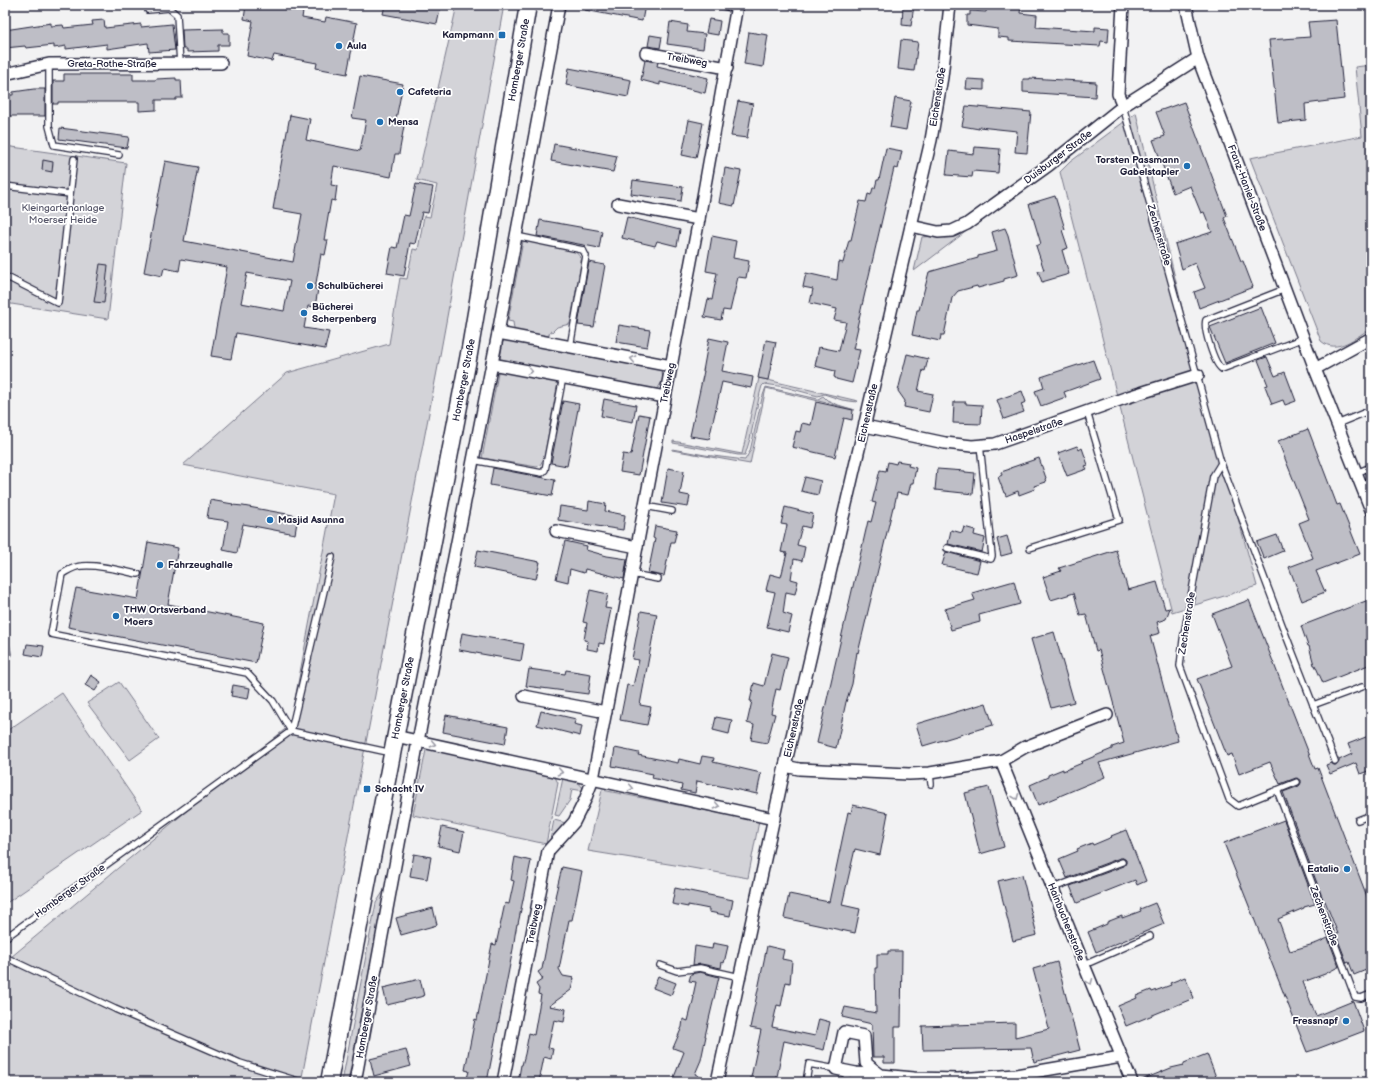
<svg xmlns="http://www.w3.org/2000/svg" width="1376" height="1087" font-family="'Balsamiq Sans',sans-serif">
<rect width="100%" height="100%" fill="#f2f2f3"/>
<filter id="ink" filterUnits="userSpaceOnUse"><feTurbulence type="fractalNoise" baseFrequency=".025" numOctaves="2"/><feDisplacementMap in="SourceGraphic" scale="8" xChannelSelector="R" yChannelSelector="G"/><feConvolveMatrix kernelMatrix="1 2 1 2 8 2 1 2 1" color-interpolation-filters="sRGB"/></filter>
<g filter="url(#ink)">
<g fill="#d3d3d8" stroke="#7a7a8a">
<polygon points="457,5 504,5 438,366 301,1082 5,1082 5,962 290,725 334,494 183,465 287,373 389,344 400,278 407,279 413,249 418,250 424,216 430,217 437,185 417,180"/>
<path d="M1371 65V328C1356 337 1337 355 1321 341L1250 158 1362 136 1355 67Z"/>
<polygon points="1136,113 1198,375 1257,586 1172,612 1060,172 1070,162"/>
<polygon points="5,146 126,163 108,319 5,303"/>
<path d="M968 230 914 271 922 237C928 236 934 237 941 237 951 237 959 234 968 230Z"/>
<polygon points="523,241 574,250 581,258 581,264 570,324 557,327 552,332 550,331 548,338 513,331 514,329 513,322 508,321"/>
<polygon points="505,340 658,368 662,372 663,380 658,388 653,390 501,361 500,359 503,341"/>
<polygon points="501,370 557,381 558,382 544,458 540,465 537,467 482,458 497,379 498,372"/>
<polygon points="759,378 858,401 857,402 842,400 824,394 818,396 785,387 764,384 762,386 760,393 750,439 745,455 738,455 673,443 673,441 742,454"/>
<polygon points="766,387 818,399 823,396 827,400 834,403 835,404 855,410 766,388 750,464 672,450 672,449 705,455 745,460 750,451 762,398"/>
<polygon points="5,625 12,656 5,660"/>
<polygon points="119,682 159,739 130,760 87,703"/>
<polygon points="62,693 142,810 5,904 5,732"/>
<polygon points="428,749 555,777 558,783 546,844 413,815 426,750"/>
<path d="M563 778C572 780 581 781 584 791L572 789 570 800 559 816 555 815Z"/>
<polygon points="602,790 759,821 748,878 681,866 588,851"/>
<polygon points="554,820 566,823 550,840"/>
<polygon points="385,889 348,1082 342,1082 376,903"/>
</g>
<g fill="#bebec6" stroke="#22223b" fill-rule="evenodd">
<polygon points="246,5 304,5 302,18 325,22 326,17 357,23 347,74 316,68 317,63 274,55 272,61 247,56 253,21 244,19"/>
<polygon points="385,5 441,5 437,24 383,14"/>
<polygon points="585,5 645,5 642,21 585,10"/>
<polygon points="903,5 914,5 911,26 902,25"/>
<polygon points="987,5 1021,5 1020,13 1037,15 1036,27 1095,31 1095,27 1109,28 1108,42 1101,41 1100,46 1009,41 1009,38 998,37 998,29 967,25 967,15 970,15 970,11 986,12"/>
<polygon points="709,19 720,21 718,35 706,33"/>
<polygon points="104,20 105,28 141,24 141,27 172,24 175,50 149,52 148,43 107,49 107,44 66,49 66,46 54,48 54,45 26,48 25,46 5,48 5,30 51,23 51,26 63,25 64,28 93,25 92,21"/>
<polygon points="1336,20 1344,99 1305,104 1306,120 1278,123 1269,40 1310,37 1308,22"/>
<polygon points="670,22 688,25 687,32 705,34 703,49 667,44"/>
<polygon points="223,29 223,33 229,33 229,45 218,45 218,51 187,52 187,49 183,49 182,30"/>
<polygon points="749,32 768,35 763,67 744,64"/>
<polygon points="650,35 662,37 660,48 648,46"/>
<polygon points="901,40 918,42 914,71 898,69"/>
<polygon points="645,60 658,62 657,66 708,78 705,93 660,82 660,85 641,80"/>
<polygon points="569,68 631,80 628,97 566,85"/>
<polygon points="64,74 133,74 133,80 156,80 156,79 176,78 176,80 181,80 182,98 176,98 176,100 156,100 156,110 139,111 139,102 58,102 58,104 53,104 53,81 64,81"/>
<path d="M360 76 403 84 395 124 404 126 399 154H395L391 177 334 166 331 185 337 186 335 201 331 200 324 240H328L325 255 321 254 315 289H318L315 307 308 306 304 328 329 332 325 349 236 333 231 359 211 356 227 267 181 259 179 271 164 268 162 276 144 272 165 161 198 167 184 241 293 262 302 214 273 209 290 115 310 119 306 140 360 151 366 120 352 118ZM247 273 290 281 284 311 241 303Z"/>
<polygon points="1030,78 1096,82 1095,97 1023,92 1023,79 1030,79"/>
<polygon points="967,79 984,80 984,90 966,89"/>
<polygon points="34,89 45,89 45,116 5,116 5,95 13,95 13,92"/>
<polygon points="895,98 911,101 906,130 890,127"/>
<polygon points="738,101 753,104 747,138 731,136"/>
<polygon points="1184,102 1227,216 1224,218 1241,261 1243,261 1253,287 1199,308 1194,292 1205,288 1195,263 1182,269 1175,244 1212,232 1204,212 1201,213 1190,186 1173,193 1153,140 1165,136 1156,112"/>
<polygon points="966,106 1031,112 1027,153 1015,152 1017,131 979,127 979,129 962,126"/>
<polygon points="689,120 703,123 696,158 682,155"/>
<polygon points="60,128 129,137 127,148 59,139"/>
<polygon points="554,144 617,156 613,172 551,161"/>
<polygon points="975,147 1000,149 998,173 973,171 972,177 946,175 949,151 974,154"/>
<polygon points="886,148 902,151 898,169 894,168 857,327 858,327 853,349 860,350 852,383 836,379 836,378 834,377 835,371 815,366 819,347 839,351 846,322 834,320 837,309 810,303 813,289 803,287 806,273 837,280 839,262 843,263 849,240 851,240 860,201 866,202 868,194 871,195 873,188 875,188 877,180 879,180"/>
<polygon points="43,160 53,162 52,172 42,170"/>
<polygon points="725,168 741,171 734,206 719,203"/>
<polygon points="633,180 683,187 681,201 631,194"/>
<polygon points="416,184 433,187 428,213 422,212 415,244 410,243 404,276 387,273 392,247 397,248 404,215 409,216"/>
<polygon points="1055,196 1065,229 1062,230 1068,248 1062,250 1069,274 1042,282 1038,271 1044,270 1036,246 1041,244 1029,204"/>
<polygon points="627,217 680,230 677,246 657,241 655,246 622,238"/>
<polygon points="540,220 602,231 599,248 537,236"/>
<polygon points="1005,228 1008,235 1018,275 1004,279 1004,281 978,288 977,286 958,291 952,298 944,335 941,335 940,341 912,335 917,310 919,310 929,272 978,258 978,256 997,251 992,232"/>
<polygon points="712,236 736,241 733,258 749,261 746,278 738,277 730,311 723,310 721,320 704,317 708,299 712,300 717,273 706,271"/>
<polygon points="589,262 605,265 594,327 578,325"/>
<polygon points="100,264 108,265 104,303 94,302"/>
<polygon points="1261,307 1275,343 1225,363 1210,327"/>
<polygon points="619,325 650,330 647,347 616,342"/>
<polygon points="709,338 728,342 722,371 753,377 751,388 722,382 709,439 690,436 704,371 703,371"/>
<polygon points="766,340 776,342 768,380 758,378"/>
<polygon points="907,354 928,359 925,371 923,370 918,391 933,394 929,412 904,407 905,401 898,391"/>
<polygon points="1267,357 1275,376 1285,372 1296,401 1285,405 1283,400 1272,404 1265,386 1268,385 1258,360"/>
<polygon points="1093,360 1100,379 1064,392 1066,397 1041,406 1035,391 1044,388 1041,377"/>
<polygon points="1022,391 1026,402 1021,404 1024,412 1004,419 997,400"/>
<polygon points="604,399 636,405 633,422 601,416"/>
<polygon points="563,401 579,404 567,466 551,463"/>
<polygon points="816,402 853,410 852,420 844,418 835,457 792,447 796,431 800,432 802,423 811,425"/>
<polygon points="954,402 966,402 966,404 982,405 981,424 953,423"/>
<polygon points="639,414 650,416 639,475 620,472 623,454 631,455"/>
<polygon points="1308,429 1337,505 1340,504 1360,554 1316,571 1325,592 1302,601 1289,567 1313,558 1299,523 1309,519 1278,441"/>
<polygon points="1077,446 1079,450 1082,448 1088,465 1085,466 1087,469 1067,476 1058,453"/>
<polygon points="1039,458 1046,478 1045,479 1046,482 1034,486 1035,489 1019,495 1018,491 1006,496 1005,493 1004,493 998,477 1002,475 1001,472 1010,469 1010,468"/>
<polygon points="897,461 909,463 908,466 916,468 913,483 911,483 908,495 897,493 894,507 893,507 858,653 857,652 852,684 846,702 836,748 817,743 868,521 871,522 876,503 872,502 880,470 886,471 888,462 896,464"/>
<polygon points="493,468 555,480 552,496 490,485"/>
<polygon points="668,468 684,471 680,494 690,496 688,507 662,503"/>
<polygon points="937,469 965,471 965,472 975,473 973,494 935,490"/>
<polygon points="805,477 821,481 818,495 801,491"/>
<polygon points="210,500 233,504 232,505 243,506 298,516 295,534 243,524 237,553 223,550 228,521 207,518"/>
<polygon points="589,501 606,504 605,511 625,515 623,530 558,520 560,506 588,510"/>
<polygon points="785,507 813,514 810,528 802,526 797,545 805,547 802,561 794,559 791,579 798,581 795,594 786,592 783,613 792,616 788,632 767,627 775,592 766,590 770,574 781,577 787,553 781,552 787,525 781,524"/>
<polygon points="655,526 677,530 674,542 671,542 664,576 648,573 655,539 653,538"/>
<polygon points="964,527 975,530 974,535 985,538 982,552 948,544 951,530 962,533"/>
<polygon points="1277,535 1283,551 1264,559 1257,542"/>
<polygon points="1007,536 1012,553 1001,556 997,539"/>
<polygon points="565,541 587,546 586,550 607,556 627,559 624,579 585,569 584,573 570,569 568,582 556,579"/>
<polygon points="148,542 178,548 168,604 264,623 256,663 68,627 76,588 138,599"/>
<polygon points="478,550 540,562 536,579 474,567"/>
<polygon points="1116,550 1128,590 1157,582 1165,609 1170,608 1166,619 1157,622 1160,633 1150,636 1178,741 1099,763 1105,777 1038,805 1030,785 1048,777 1048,775 1063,769 1063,771 1082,763 1081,762 1112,749 1112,747 1124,743 1099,650 1096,651 1086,614 1080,615 1074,593 1051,600 1043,577 1061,571 1059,568"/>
<polygon points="946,552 980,561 977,573 942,565"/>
<polygon points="1014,581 1020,604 979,615 980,622 951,630 945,609 975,600 972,593"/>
<polygon points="590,590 608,594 605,608 611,609 604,644 599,643 598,651 587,649 588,641 584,640 587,623 583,622"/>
<polygon points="1371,599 1371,664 1323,683 1315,665 1314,665 1309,646 1308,646 1301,626"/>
<polygon points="1249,600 1315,769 1318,768 1371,907 1371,968 1354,975 1349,962 1347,963 1336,935 1338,934 1325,901 1324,902 1283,792 1299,786 1301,783 1301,780 1296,778 1280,784 1270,762 1239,774 1232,754 1227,756 1197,679 1232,666 1212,614"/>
<polygon points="641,611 657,614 640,705 651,707 647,725 620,720 627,685 633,686 639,660 632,659"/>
<polygon points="1054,632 1074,702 1051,708 1031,639"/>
<polygon points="462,633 524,644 521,661 459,650"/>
<polygon points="27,644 44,646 42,657 25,654"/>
<polygon points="772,653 788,657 780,690 776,689 771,713 775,714 767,743 751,740 754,725 747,723 752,701 750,701 754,683 764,686"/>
<polygon points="529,669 565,674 566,670 591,674 588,694 526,686"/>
<polygon points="91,675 101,682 95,691 85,685"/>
<polygon points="233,685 250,688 248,699 231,696"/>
<polygon points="986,703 993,725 923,746 916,724"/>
<polygon points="541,711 576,719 574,724 582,726 580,736 537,725"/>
<polygon points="446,715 508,727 505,744 443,732"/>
<polygon points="716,717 732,720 729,734 713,730"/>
<polygon points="1371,735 1371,770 1360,774 1356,763 1330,774 1326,765 1331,763 1334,765 1337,765 1339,762 1339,760 1352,754 1348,744"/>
<polygon points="615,748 639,753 638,755 678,763 679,759 700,764 702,756 714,758 713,762 761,773 757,794 697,781 695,793 681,790 682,785 652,778 653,774 612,766"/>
<polygon points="989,787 1004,847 980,854 965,793"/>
<polygon points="853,805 888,813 880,855 855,849 842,905 860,909 855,933 784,918 789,894 829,902 848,812 851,813"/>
<polygon points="1284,820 1315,904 1304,907 1304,908 1278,919 1290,951 1317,943 1328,938 1339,967 1338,967 1325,974 1303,982 1316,1016 1353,1001 1364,1031 1317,1049 1307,1052 1224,843"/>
<polygon points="442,827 464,832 460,851 438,846"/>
<polygon points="1126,830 1146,881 1137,885 1135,880 1077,903 1070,886 1124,866 1126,863 1126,860 1123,858 1120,858 1067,878 1059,859 1078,851 1077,849 1092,843 1093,845 1112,837 1111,836"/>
<polygon points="414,854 431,857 427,879 410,876"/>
<polygon points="515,857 531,861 518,924 517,924 515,935 513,949 487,1082 466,1082 469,1071 465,1070 475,1019 477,1020 492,944 496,945 505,903 509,904 514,881 511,880"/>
<polygon points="562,867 582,871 572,920 569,920 559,969 563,976 574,978 571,990 549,1006 566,1009 564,1022 554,1020 548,1048 553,1049 551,1059 544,1057 539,1082 518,1082 521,1065 522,1065 525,1054 529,1033 534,1035 541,995 538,994 539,989 536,984 543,979 538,972 542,969 556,897 555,897"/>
<polygon points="1022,875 1037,935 1013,941 998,881"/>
<polygon points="675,888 733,900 730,916 709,912 709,909 699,907 688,905 688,907 672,904"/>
<polygon points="1155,903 1164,924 1096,952 1088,932 1107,924 1107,922 1122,916 1122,918 1141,911 1140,909"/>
<polygon points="433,908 437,925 401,935 396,918"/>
<polygon points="713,943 728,946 724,963 722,962 721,968 701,964 693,965 695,946 712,949"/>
<polygon points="767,946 784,950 782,959 792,961 790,983 786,982 781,1006 777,1005 772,1027 815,1036 819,1019 830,1022 824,1050 784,1041 776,1082 750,1082 761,1030 750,1028"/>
<polygon points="888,951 902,951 901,1027 895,1027 895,1063 884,1063 884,1057 873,1057 872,1024 842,1017 845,1007 876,1013 875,968 877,968 877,954 888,954"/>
<polygon points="1057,962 1080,1050 1034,1062 1031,1048 923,1050 922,1026 1015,1023 1015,1037 1049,1029 1033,969"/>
<polygon points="700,972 719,977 705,1036 706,1036 701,1060 695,1074 710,1082 672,1082 684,1052 673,1048 682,1027 683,1019 688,1021 694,997 693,996 696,982 689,981 691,974"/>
<polygon points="658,976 676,983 671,995 653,988"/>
<polygon points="1185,977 1194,998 1126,1026 1118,1006 1137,998 1136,996 1151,990 1152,992 1171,985 1170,983"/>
<polygon points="420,979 424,996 387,1005 383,988"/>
<polygon points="406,1050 411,1066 374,1076 370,1059"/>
<polygon points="1207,1054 1216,1077 1203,1082 1139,1082 1139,1081 1171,1068 1184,1065 1184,1063"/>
</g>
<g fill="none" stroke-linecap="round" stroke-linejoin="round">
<g stroke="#22223b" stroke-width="8">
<g id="lane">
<polyline points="717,5 737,9"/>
<polyline points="148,10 169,8 177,15 180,64"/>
<polyline points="49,64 49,126 54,145 119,155"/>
<polyline points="1123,106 1221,463 1282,625 1335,761"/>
<polyline points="5,186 70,194"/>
<polyline points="516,236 583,250 586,256 570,347"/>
<polyline points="5,276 58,303 74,159"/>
<path d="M1285 289 1206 320C1203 328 1214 364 1222 369L1304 338"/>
<polyline points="1337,424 1371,410"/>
<polyline points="473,460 542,473 545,470 563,377"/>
<polyline points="1221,463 1213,476 1183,640 1180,666 1229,799 1238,806 1297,782"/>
<polyline points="1356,473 1371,467"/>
<polyline points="645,506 672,511"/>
<polyline points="947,548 991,559 992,556 980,445"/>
<polyline points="1030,548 1119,520 1087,412"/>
<path d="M138 574C122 571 99 564 82 566 74 566 69 570 62 574L51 634 247 673 273 701 291 731 332 557"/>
<polyline points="632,574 658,579"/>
<polyline points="1313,705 1362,687"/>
<polyline points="930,773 931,784"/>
<polyline points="1277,790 1355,997 1361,998 1371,994"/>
<polyline points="1358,820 1371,815"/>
<polyline points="1053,888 1122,862"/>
<polyline points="5,938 291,731 392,753"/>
<polyline points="5,957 115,1009 240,1063 301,1082"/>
<polyline points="660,965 677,971 700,968 740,977"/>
<polyline points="1084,965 1150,936"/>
<polyline points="806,1082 809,1064 836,1069"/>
<polyline points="845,1082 848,1071"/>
</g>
</g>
<g stroke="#22223b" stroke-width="14">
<g id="street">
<polyline points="1186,5 1198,58 1315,369 1371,510"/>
<polyline points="646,53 727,68"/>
<polyline points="5,74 49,64 221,63"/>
<polyline points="1123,106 1118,94 1123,5"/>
<polyline points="618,204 699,219"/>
<polyline points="911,226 938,232 952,231 967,224 1049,165 1123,106 1198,58"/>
<polyline points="498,333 671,366"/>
<polyline points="492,364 665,397"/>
<polyline points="1315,369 1371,338"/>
<polyline points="865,426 945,443 972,446 995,444 1128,397 1198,375"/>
<polyline points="556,531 637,547"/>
<polyline points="524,696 606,712"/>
<polyline points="395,736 774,819"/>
<polyline points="1001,761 1084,965 1132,1082"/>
<polyline points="785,766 799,769 909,774 930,773 1001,761 1025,747 1107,715"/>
<polyline points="881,1075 856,1073 836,1069 844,1032 864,1036 866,1063 873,1069 881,1075 914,1078 958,1079 1016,1075 1121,1057"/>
<polyline points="355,1082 418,741 498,333 559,5"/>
<polyline points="503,1082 548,851 574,822 585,800 593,779 699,219 737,5"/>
<polyline points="717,1082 785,766 931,140 942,77 950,5"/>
</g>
</g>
<g stroke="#22223b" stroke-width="19">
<polyline id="secondary" points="329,1082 469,354 528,5"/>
</g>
<use href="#lane" stroke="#fff" stroke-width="5.5"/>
<use href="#street" stroke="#fff" stroke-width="11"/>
<use href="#secondary" stroke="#fff" stroke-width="16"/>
</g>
<defs><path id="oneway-chevron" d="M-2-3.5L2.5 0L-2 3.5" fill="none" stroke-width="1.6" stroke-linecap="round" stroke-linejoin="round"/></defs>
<g stroke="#9c9ca7">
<use href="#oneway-chevron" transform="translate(633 359) rotate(-169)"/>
<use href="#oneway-chevron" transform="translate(530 371) rotate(11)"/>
<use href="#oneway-chevron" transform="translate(433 744) rotate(12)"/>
<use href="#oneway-chevron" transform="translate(560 772) rotate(12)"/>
<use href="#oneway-chevron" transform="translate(631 788) rotate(12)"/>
<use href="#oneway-chevron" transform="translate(1016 797) rotate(68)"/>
<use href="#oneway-chevron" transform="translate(717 806) rotate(12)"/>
<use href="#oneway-chevron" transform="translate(1090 982) rotate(68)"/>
</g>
</g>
<g fill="#1f6fb2" stroke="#fff" stroke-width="1.5">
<rect x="498" y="31" width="8" height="8" rx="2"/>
<circle cx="339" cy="46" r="4"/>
<circle cx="400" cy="92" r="4"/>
<circle cx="380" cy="122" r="4"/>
<circle cx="1187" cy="166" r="4"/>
<circle cx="310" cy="286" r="4"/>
<circle cx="304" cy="313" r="4"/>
<circle cx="270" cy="520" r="4"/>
<circle cx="160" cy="565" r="4"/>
<circle cx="116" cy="616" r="4"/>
<rect x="363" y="785" width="8" height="8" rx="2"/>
<circle cx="1347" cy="869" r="4"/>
<circle cx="1346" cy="1021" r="4"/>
</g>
<g text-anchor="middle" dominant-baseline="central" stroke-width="3.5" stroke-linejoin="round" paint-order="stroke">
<g font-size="10" font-weight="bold" fill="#22223b" stroke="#fff" text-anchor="start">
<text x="494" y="35" text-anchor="end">Kampmann</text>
<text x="347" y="46">Aula</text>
<text x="408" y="92">Cafeteria</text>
<text x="388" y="122">Mensa</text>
<text x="1179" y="160" text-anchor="end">Torsten Passmann<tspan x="1179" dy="12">Gabelstapler</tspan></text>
<text x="318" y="286">Schulbücherei</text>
<text x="312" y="307">Bücherei<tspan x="312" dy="12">Scherpenberg</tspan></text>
<text x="278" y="520">Masjid Asunna</text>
<text x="168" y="565">Fahrzeughalle</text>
<text x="124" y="610">THW Ortsverband<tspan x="124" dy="12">Moers</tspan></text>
<text x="375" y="789">Schacht IV</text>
<text x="1339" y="869" text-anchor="end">Eatalio</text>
<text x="1338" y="1021" text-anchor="end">Fressnapf</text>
</g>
<g font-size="10" fill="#22223b" stroke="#fff">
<text transform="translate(519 60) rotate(-80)">Homberger Straße</text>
<text transform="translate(687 60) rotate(10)">Treibweg</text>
<text x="112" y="64">Greta-Rothe-Straße</text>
<text transform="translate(938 97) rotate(-81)">Eichenstraße</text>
<text transform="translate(1058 157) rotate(-37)">Duisburger Straße</text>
<text transform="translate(1247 188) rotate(69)">Franz-Haniel-Straße</text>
<text transform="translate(1159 235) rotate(74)">Zechenstraße</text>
<text transform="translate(464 380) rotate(-79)">Homberger Straße</text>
<text transform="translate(668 383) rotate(-79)">Treibweg</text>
<text transform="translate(868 413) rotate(-77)">Eichenstraße</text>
<text transform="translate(1034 431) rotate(-19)">Haspelstraße</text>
<text transform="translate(1187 623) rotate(-81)">Zechenstraße</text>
<text transform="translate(403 698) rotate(-79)">Homberger Straße</text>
<text transform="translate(794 728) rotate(-77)">Eichenstraße</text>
<text transform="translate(70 891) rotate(-36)">Homberger Straße</text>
<text transform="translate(1324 916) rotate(69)">Zechenstraße</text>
<text transform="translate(1066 922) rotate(68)">Hainbuchenstraße</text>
<text transform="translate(534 924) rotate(-79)">Treibweg</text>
<text transform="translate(367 1017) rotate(-80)">Homberger Straße</text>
</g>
<g font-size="10" fill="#57576a" stroke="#fff">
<text x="63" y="208">Kleingartenanlage<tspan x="63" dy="12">Moerser Heide</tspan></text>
</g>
</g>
<rect width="1376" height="1087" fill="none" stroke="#fff" stroke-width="20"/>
<rect x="10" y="10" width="1356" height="1067" fill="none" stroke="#22223b" stroke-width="1.5" filter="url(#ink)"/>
</svg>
